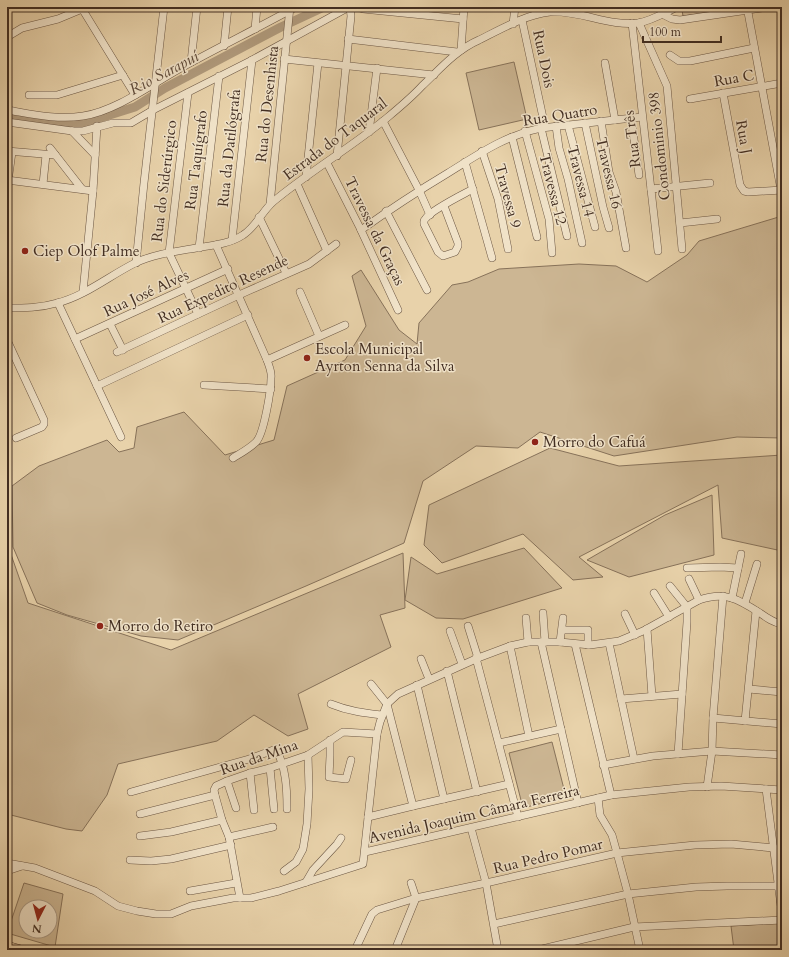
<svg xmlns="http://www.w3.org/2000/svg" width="789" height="957" font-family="Cardo,serif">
<rect width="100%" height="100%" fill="#e8d2aa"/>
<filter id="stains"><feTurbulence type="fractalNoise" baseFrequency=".005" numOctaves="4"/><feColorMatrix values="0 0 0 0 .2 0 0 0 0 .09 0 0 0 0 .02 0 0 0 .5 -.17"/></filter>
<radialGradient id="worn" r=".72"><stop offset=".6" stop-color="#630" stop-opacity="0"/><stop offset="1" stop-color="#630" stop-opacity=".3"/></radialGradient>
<g fill="#ccb693" stroke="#87725a" fill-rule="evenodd">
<polygon points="686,7 740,7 741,8 683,16 682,10"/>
<polygon points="514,62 527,119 479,130 466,73"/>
<polygon points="782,216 782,438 737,437 614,456 540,432 518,448 476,446 423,481 404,543 306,586 178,640 141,636 67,615 37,603 13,547 12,486 39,466 107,440 119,452 134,448 137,427 184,412 225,455 274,440 287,386 345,360 366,326 352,276 361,270 399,330 417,344 419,323 452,285 468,282 499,269 579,264 616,266 647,282 687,255 699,241"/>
<polygon points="550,448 619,466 782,455 782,551 722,538 718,485 579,557 603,577 573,580 523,534 442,563 424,545 429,505"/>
<polygon points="712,495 714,555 629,577 587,560 665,515"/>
<polygon points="7,543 28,603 171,650 403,553 405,608 380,615 391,647 298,694 308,729 288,736 254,715 217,741 118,764 107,795 82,831 66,829 7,814"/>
<polygon points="524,548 562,588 463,619 436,618 405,600 411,557 437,574"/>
<polygon points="552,742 566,797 523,808 509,753"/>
<path d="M24 883 63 894 55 947 7 933ZM26 907H50V931H26Z"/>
<polygon points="782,923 782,947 771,950 734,950 731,926"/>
</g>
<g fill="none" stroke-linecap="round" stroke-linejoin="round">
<polyline stroke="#b09a7c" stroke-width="9" points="7,115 58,124 84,123 135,107 165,88 281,27 324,7"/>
<g stroke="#6c5744" stroke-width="8">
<g id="minor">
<polyline points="81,7 135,95"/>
<polyline points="356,7 363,9 463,19"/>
<polyline points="747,7 781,190"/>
<polyline points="662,14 672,19 680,20 768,7"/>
<polyline points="522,20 545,127"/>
<polyline points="632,23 658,251"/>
<polyline points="639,23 667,86 682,249"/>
<polyline points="513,24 515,7"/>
<polyline points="255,29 257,7"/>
<polyline points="7,37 22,28 58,19 82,9"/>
<polyline points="348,39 457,52"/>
<polyline points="224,46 228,7"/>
<polyline points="461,50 464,7"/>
<polyline points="670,55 679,61 690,61 754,48"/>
<polyline points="284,59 434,75"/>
<polyline points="191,62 197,7"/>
<polyline points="605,63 615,120"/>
<polyline points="188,93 169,253 198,314"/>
<polyline points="723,93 740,185 744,191 748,192 782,190"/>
<polyline points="29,95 57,95 123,75"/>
<polyline points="690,99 782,83"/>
<path d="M7 110C32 114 57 120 83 116 116 111 152 84 181 68 219 47 258 28 296 7"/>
<polyline points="631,118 639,175"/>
<polyline points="383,121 419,190 430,215"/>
<polyline points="601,121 609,172 616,192 626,248"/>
<polyline points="7,122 72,131 83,131 113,123 131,123 153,110 252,60 349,7"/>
<polyline points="585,123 603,207 609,228"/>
<polyline points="568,125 595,227"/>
<polyline points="556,126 559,148 568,179 582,243"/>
<polyline points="541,128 567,236"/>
<polyline points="72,131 95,155"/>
<polyline points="525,131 549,219 552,253"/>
<polyline points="369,132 377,68"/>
<polyline points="512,137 537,237"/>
<polyline points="50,148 82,189"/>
<polyline points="7,151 55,155"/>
<polyline points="482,151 498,199 508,249"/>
<polyline points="337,156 351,16 350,7"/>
<polyline points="465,162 492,258"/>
<polyline points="327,163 360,228 398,310"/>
<polyline points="306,177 318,63"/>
<polyline points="7,180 93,191"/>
<polyline points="43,184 46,155"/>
<polyline points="297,184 327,251"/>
<polyline points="7,189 12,152"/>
<polyline points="651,189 710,183"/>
<polyline points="270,204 290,7"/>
<path d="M444 206 458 243V246L455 252 443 256 438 252 424 224C424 221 423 221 426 218 433 209 462 195 473 189"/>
<polyline points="386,211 427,290"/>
<polyline points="259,217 286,273"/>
<polyline points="680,223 717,219"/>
<path d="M361 230C389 210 418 191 448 173 479 154 504 136 541 128L642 117"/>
<polyline points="232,240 252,60"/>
<path d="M216 245 267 360C269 366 272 372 271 378 271 390 264 434 256 442 250 448 241 453 233 458"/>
<polyline points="199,248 219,76"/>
<polyline points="136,263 144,183 164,7"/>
<polyline points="83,292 93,191 97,126"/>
<polyline points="300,292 319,336"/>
<polyline points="58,303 121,437"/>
<path d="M7 308C24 308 40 308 57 303 85 296 109 276 135 263 156 253 180 251 202 247 216 245 231 243 243 235 256 227 262 211 274 201 310 171 352 147 388 117 400 107 412 97 422 86 440 69 456 50 479 40 499 30 527 14 550 12 580 10 610 27 638 23 651 21 664 13 677 7"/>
<polyline points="110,324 123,350"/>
<polyline points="75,339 228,269"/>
<polyline points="7,340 44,420 44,424 42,427 16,438"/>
<polyline points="117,352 239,295 309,264 336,244"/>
<polyline points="267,360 345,325"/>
<polyline points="204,385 271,389"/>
<polyline points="97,386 248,315"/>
<polyline points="687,568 720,567 738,568"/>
<polyline points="689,579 699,600"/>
<polyline points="670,586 687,607 687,622 678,754"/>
<polyline points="654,593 669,617"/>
<polyline points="732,598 741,554"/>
<polyline points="745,603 757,564"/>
<polyline points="543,613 545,642"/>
<polyline points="625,614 635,635"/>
<polyline points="526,618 528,642"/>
<polyline points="468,626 478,658"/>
<polyline points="647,629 652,696"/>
<polyline points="562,630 588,630 588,645"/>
<polyline points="450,631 462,664"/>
<polyline points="541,642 578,803"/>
<polyline points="560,642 563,618"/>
<polyline points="609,643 634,759"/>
<polyline points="575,644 611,795"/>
<polyline points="510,646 529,736"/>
<polyline points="476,658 518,817"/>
<polyline points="421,659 429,679"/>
<polyline points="447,671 477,792"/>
<polyline points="371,684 387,704 413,806"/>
<polyline points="417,685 444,799"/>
<polyline points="749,689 782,692"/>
<polyline points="621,699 682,694"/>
<path d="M331 704C348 711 364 713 382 715"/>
<polyline points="713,718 782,724"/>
<polyline points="745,721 756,611"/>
<polyline points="330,740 330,756 329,777 346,779 351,760"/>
<polyline points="499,743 561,729"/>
<polyline points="603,765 653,756 712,751 782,755"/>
<polyline points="270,768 274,809"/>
<polyline points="250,773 254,810"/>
<polyline points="227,781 236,808"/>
<polyline points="707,787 712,751 713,718 723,596"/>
<polyline points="766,789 782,914"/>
<path d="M131 792 249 759 276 749C286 767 287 789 287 809"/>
<polyline points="598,798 600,815 612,835 617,853 628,894 640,950"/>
<polyline points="140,814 215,795"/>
<polyline points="368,817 413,806 509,784"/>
<polyline points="471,828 486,883 498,950"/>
<polyline points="140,836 171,832 222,820"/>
<polyline points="229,837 273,827"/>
<polyline points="365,852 611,795 689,787 721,786 782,790"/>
<polyline points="130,860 151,861 171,859 231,845"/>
<path d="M7 863 35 868 95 891 118 906 137 911 156 914H171L191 906 233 898H251L279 891 363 864 377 734 380 722 387 704 398 694 478 658 510 646 528 642H560L590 645 619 641 643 631 699 600C725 591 738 599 760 613 767 618 774 623 782 624"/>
<polyline points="7,871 22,866"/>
<polyline points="284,871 296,862 303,849 307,824 309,789 308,755"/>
<polyline points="306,882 313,870 337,844 341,838"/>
<polyline points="190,891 236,883"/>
<polyline points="240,898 229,837 222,820 215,795 214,790 216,786 227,781 250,773 270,768 308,755 343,732 377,734"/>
<polyline points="494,924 628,894 696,887 727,886 778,886"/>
<polyline points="355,950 372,914 377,910 416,898 486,883 617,853 695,845 731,844 774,848"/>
<polyline points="395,950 416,898 411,883"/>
<polyline points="538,950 634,927 782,920"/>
<polyline points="778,950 782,949"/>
</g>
</g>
<g stroke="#422e22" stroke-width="10">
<polyline id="major" points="7,946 21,950"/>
</g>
<g stroke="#422e22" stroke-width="12">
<polyline id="highway" points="7,948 12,950"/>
</g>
<use href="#minor" stroke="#f0e2c8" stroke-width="7"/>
<use href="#major" stroke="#e8d2aa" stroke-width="9"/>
<use href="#highway" stroke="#e8d2aa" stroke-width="10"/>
</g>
<g fill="#8f2418" stroke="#f0e2c8" stroke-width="1.5">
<circle cx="25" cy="251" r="4"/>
<circle cx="307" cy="358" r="4"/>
<circle cx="535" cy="442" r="4"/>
<circle cx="100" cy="626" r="4"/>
</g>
<g text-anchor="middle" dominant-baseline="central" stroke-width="3" stroke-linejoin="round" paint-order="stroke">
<g font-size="15" fill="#422e22" stroke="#f0e2c8">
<text transform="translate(544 59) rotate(78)">Rua Dois</text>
<text transform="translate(734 78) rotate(-10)">Rua C</text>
<text transform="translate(267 104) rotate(-84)">Rua do Desenhista</text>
<text transform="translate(560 115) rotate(-9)">Rua Quatro</text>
<text transform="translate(744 137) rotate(80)">Rua J</text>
<text transform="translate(335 139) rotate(-37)">Estrada do Taquaral</text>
<text transform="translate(632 139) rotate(-97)">Rua Três</text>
<text transform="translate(659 146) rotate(-96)">Condominio 398</text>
<text transform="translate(229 148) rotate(-84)">Rua da Datilógrafa</text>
<text transform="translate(196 160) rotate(-83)">Rua Taquígrafo</text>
<text transform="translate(609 173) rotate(77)">Travessa 16</text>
<text transform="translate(164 181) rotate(-83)">Rua do Siderúrgico</text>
<text transform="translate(581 181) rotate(76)">Travessa 14</text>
<text transform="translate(553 189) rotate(76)">Travessa 12</text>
<text transform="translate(508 196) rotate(75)">Travessa 9</text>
<text transform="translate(375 231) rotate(64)">Travessa da Graças</text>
<text transform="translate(223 289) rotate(-25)">Rua Expedito Resende</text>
<text transform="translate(146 293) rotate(-25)">Rua José Alves</text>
<text transform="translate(259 757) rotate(-19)">Rua da Mina</text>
<text transform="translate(474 814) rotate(-13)">Avenida Joaquim Câmara Ferreira</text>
<text transform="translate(548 856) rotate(-13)">Rua Pedro Pomar</text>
</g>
<g font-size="15" fill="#422e22" stroke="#f0e2c8" text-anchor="start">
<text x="33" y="251">Ciep Olof Palme</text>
<text x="315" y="349">Escola Municipal<tspan x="315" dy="17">Ayrton Senna da Silva</tspan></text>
<text x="543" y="442">Morro do Cafuá</text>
<text x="108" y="626">Morro do Retiro</text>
</g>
<g font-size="16" font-style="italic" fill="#5e4938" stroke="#f0e2c8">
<text transform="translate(164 73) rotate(-28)">Rio Sarapuí</text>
</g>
</g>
<rect width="789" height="957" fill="none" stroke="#e8d2aa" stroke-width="24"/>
<rect x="8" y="8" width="773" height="941" fill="none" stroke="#422e22" stroke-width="2"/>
<rect x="12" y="12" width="765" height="933" fill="none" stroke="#422e22"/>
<g transform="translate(38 919) rotate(186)"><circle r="19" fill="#f0e2c8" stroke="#aa9a86"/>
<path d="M0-3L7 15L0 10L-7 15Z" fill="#8f2418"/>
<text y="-6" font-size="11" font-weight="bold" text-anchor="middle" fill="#422e22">N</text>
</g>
<path d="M643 36v6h78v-6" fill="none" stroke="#422e22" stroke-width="2"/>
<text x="649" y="36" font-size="12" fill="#422e22" stroke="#f0e2c8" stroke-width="3" paint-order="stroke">100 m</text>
<rect width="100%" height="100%" filter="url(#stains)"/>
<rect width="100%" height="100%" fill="url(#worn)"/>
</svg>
